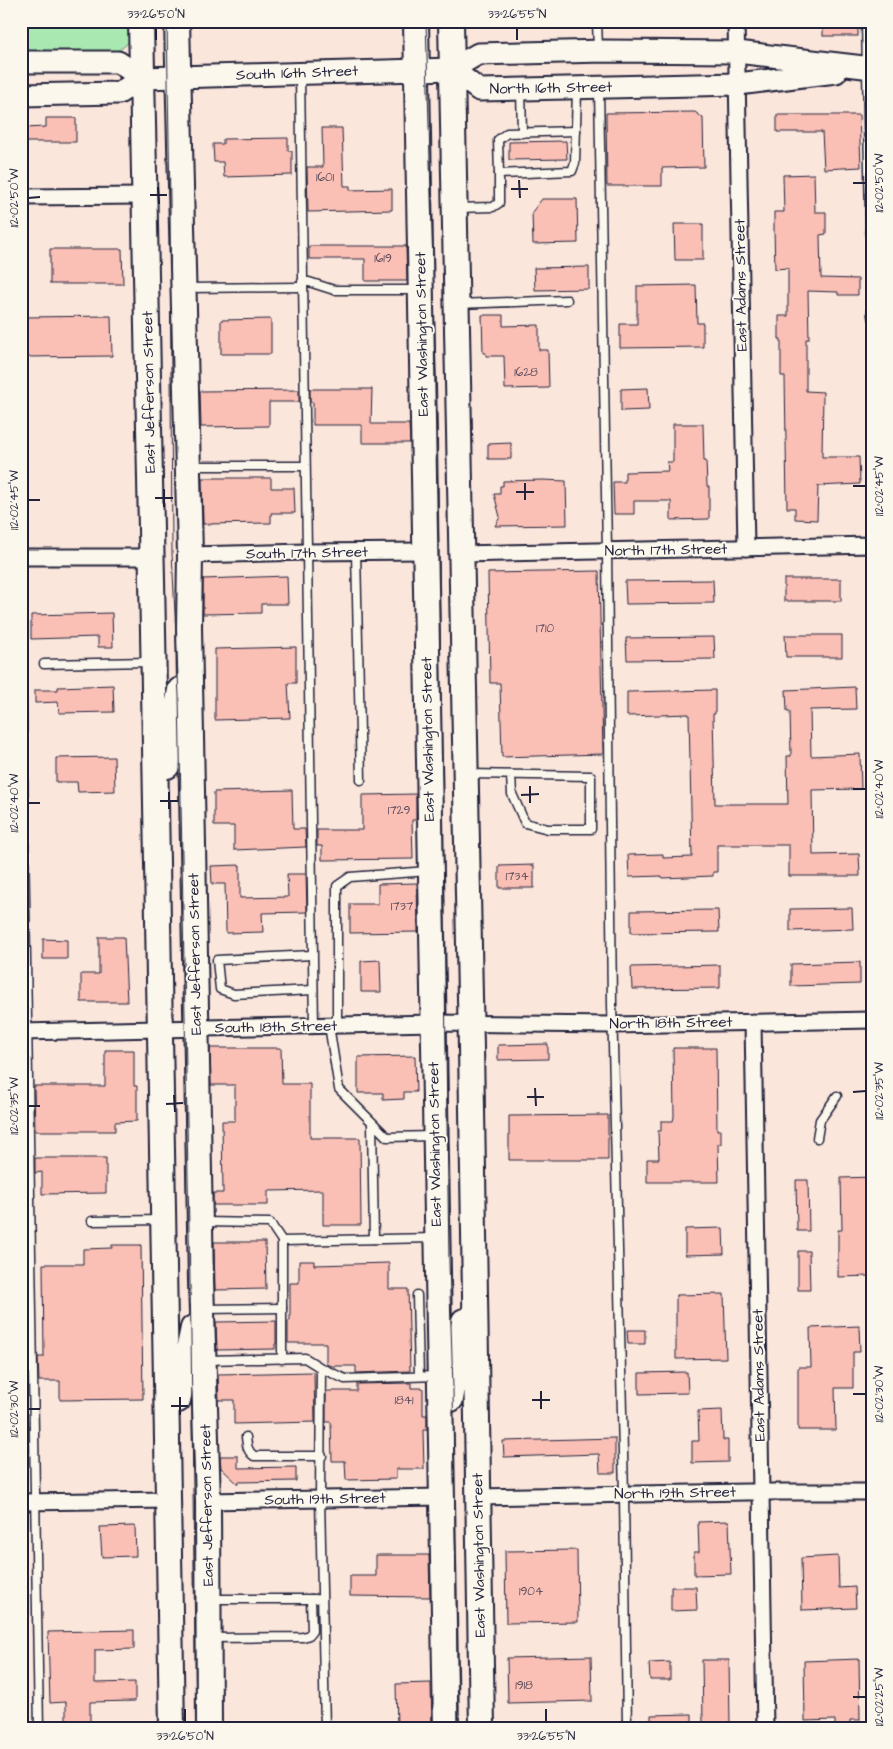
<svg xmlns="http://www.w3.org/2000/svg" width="893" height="1749" font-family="'Architects Daughter',sans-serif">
<rect width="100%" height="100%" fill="#fbe6dc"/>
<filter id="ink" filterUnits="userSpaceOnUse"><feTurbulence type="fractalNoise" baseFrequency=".02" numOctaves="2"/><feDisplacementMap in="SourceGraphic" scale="10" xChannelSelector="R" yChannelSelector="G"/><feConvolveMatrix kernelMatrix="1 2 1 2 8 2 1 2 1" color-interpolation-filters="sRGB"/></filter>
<g filter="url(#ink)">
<path fill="#a9e8b0" stroke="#668576" d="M21 21H131C131 39 131 44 115 52L21 53Z"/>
<g fill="#fabfb5" stroke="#22223b">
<rect x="823" y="21" width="35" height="15"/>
<polygon points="695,112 703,118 704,167 662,168 662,186 607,186 606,113"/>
<polygon points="777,115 859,115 861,167 824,169 822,132 777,132"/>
<polygon points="46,118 76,118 76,142 23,142 23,128 46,127"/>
<polygon points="322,128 342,128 344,186 350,186 350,190 392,189 392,210 308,212 307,167 323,167"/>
<polygon points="288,138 288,151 292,151 292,175 224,177 223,162 214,162 213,144 223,144 223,139"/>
<polygon points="566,141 567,159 509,160 509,142"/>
<polygon points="814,174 815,212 826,212 826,234 820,235 821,278 858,279 858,295 838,295 838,292 808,291 809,339 806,339 806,391 823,392 822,457 859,457 860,484 818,486 817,520 795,519 795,508 787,508 785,376 781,376 781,339 779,339 779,316 788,316 788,268 775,269 774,229 774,212 784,212 783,175"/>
<polygon points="542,199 577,199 578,243 533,244 532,212"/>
<polygon points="674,224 703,224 703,260 675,260"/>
<polygon points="309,246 406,246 407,281 365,281 365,259 309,259"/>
<polygon points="50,249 122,249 123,284 50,284"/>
<polygon points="589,267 589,289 535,290 534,268"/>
<polygon points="696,285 697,323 703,323 703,347 620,348 620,324 637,324 637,286"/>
<polygon points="482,315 503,315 503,326 539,325 539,350 548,350 549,388 505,389 504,356 486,356 486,353 483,353"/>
<polygon points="111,316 112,356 25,357 25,317"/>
<polygon points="271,319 271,354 221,354 221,320"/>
<polygon points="648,388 649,410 621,411 621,389"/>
<polygon points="310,389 372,389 371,424 409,424 410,443 362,443 362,425 313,425 313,402 310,402"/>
<polygon points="299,390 299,402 269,402 269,426 201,427 200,391"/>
<polygon points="673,424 703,424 704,461 706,461 707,486 709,486 709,519 671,520 671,501 634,501 634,514 614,514 613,482 625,482 625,472 668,471 667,462 673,462"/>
<polygon points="511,443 511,459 488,459 488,444"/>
<polygon points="202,478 271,478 271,488 294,488 295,513 271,513 271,523 203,524"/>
<polygon points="543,480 566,481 567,525 495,526 500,517 494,494 500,494 500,486 503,486 503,481"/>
<polygon points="599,571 603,754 502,757 500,683 490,683 488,573"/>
<polygon points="287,576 288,604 261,604 261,613 203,614 203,579"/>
<rect x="784" y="579" width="57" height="22"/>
<polygon points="713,580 714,603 626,604 625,581"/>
<polygon points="112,613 113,647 98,647 98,637 31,639 31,615"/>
<polygon points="785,635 842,635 842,657 786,657"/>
<polygon points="714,637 715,659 627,660 626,638"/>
<polygon points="296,647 296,683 288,683 290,718 215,720 215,649"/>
<polygon points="113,685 114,712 59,713 58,702 35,703 35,690 58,690 58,687"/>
<polygon points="855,687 856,709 810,710 811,756 860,754 861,789 812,790 813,855 859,854 860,876 789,876 789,845 717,845 717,872 713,872 713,876 662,878 662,876 629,877 628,855 663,854 663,858 692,857 689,714 627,716 627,692 715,690 715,714 713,714 715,804 788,804 787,756 791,756 790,711 787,711 786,690"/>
<polygon points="114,757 115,791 78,792 77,782 56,782 56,758"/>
<polygon points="292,790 293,829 305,829 306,847 234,850 234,826 214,826 214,792"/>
<polygon points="416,794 416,820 412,820 413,859 322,860 322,846 317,846 317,830 362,830 362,795"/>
<polygon points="240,865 240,898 288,897 287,874 306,874 307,912 262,913 263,932 226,933 225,884 212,884 211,866"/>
<polygon points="534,865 534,888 499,888 499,866"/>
<polygon points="417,883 418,932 350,933 350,904 378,904 378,884"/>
<polygon points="852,908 853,929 790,931 790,909"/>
<polygon points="718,910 719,932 631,933 631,911"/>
<polygon points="99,937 124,937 127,1002 81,1002 81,974 99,974"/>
<polygon points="43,939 67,940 67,959 43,959"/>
<polygon points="380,960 381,992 361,992 361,961"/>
<polygon points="860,962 860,984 791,986 791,964"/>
<polygon points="720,965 720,988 632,989 631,967"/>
<polygon points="548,1044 548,1059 498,1060 498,1045"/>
<polygon points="210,1048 281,1048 282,1084 310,1084 310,1138 360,1138 361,1225 323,1225 323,1190 268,1191 268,1205 213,1205 213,1193 223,1193 222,1121 235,1121 235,1085 211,1085"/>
<polygon points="673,1048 716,1048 717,1130 721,1130 721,1144 718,1144 719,1182 647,1182 647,1159 659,1159 658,1131 661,1131 661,1121 673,1121 674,1117"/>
<polygon points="105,1050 134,1050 134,1086 137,1086 137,1121 115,1122 115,1131 35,1131 34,1086 105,1086"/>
<polygon points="415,1056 416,1092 404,1092 404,1099 383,1100 383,1093 358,1093 358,1057"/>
<rect x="21" y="1086" width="2" height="45"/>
<polygon points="608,1115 608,1160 509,1160 509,1116"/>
<polygon points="35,1158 106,1158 106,1193 42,1194 42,1172 35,1173"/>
<polygon points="872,1177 872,1276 838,1277 838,1230 842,1230 841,1178"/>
<polygon points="796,1180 808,1180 809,1231 797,1231"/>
<polygon points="723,1228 724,1254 685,1255 685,1229"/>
<polygon points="214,1242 265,1242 266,1289 215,1290"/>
<polygon points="112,1245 141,1245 143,1399 60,1400 60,1381 39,1381 38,1357 44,1357 43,1264 83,1264 83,1249 112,1248"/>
<polygon points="798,1251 809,1251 810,1290 798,1290"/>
<polygon points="299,1261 314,1261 314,1265 389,1263 389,1289 408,1289 410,1371 356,1373 356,1366 331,1366 326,1364 326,1343 288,1343 288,1321 290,1321 290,1283 299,1283"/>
<polygon points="724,1294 726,1358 676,1359 676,1295"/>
<polygon points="276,1321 276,1344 275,1344 275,1349 217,1350 216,1322"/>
<polygon points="859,1326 860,1352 853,1352 853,1388 835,1388 836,1430 798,1430 798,1367 811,1367 810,1328"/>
<polygon points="627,1330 645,1330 645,1344 628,1344"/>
<polygon points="21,1357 27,1357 28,1382 21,1382"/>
<polygon points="314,1372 315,1422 234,1424 234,1400 219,1400 218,1374"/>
<polygon points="687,1372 688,1393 639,1394 639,1373"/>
<polygon points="411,1383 411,1388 423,1388 423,1415 427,1415 427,1430 423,1430 424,1469 396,1469 396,1479 346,1480 345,1461 332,1461 331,1422 326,1422 326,1391 357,1391 357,1384"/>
<polygon points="722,1410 723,1440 728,1440 728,1462 692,1463 692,1441 699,1441 698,1411"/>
<polygon points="615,1438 615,1473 600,1473 599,1454 504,1457 503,1441"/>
<polygon points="220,1456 238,1456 238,1468 296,1467 296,1481 238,1482 238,1484 221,1468"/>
<polygon points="729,1521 731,1574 694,1575 694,1552 699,1552 698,1522"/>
<polygon points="135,1526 136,1556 102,1557 100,1527"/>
<polygon points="577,1550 578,1622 506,1623 505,1551"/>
<polygon points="376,1555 429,1555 430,1597 350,1596 350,1576 376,1576"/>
<polygon points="838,1556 839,1588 855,1587 856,1608 802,1610 801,1558"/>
<polygon points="671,1587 696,1587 697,1610 671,1611"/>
<polygon points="134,1630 134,1649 95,1650 95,1683 135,1682 135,1701 90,1702 90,1728 66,1728 66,1702 50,1703 48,1632"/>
<polygon points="591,1656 592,1701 508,1703 507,1658"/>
<polygon points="859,1659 860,1720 850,1720 850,1728 835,1728 835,1720 805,1721 804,1661"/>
<polygon points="702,1660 729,1660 730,1724 703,1724"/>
<polygon points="670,1662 670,1680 650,1680 649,1663"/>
<polygon points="431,1683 432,1728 397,1728 396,1684"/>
<polygon points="692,1714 692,1726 651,1727 651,1715"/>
</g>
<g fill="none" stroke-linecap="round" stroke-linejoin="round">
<g stroke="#22223b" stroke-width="11">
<g id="lane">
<polyline points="597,21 598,49"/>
<polyline points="866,21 872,316"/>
<polyline points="300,75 314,1026"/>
<polyline points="599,88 607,551 612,1004 624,1494 627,1728"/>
<polyline points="521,90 522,133"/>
<polyline points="499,174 498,140 507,133 576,131"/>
<polyline points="456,208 493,207 499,203 499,174 572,171 575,163 577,90"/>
<polyline points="302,282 309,282 334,290 419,290"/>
<polyline points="186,288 303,287"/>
<polyline points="458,304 567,300"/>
<polyline points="190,466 305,466"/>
<polyline points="356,552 361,780"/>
<polyline points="21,664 39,1728"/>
<polyline points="44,664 150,662"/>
<polyline points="468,774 591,776 591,829 548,829 525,823 512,794 511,775"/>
<polyline points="312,955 217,960 220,989 234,994 313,990"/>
<polyline points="329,1025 339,1089 387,1137 433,1136"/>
<polyline points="337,1025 337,886 350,877 428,871"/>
<polyline points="372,1123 374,1239"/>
<polyline points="817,1138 820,1120 837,1096"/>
<polyline points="92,1221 163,1220"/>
<polyline points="203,1222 270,1223 282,1241 435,1238"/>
<polyline points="417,1295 419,1376"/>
<polyline points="204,1309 282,1308"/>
<polyline points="282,1359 282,1241"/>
<polyline points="206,1360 305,1358 321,1368 345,1379 438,1376"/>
<polyline points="321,1368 320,1499 325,1728"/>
<path d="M246 1437C247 1445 247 1451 254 1456H322"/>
<polyline points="212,1599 316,1599"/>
<polyline points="211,1638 303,1637 309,1635 312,1631 311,1599"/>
</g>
</g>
<g stroke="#22223b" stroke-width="19">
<g id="street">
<polyline points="736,21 746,548"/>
<polyline points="21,197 145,196"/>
<polyline points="461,554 872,545"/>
<polyline points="190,555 306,552 425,551"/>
<polyline points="21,557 152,557"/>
<polyline points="753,1022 765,1728"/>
<polyline points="21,1032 434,1023 612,1025 872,1020"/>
<polyline points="478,1497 747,1492 872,1492"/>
<polyline points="208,1501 442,1497"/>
<polyline points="21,1502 170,1500"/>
</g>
</g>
<g stroke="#22223b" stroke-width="25">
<g id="secondary">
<polyline points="21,62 118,62 142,78"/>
<polyline points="452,69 478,54 604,51 737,52 872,68"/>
<polyline points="452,69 479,90 738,84 836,72"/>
<polyline points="21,95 119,93 142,78 452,69"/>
</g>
</g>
<g stroke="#22223b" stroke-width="28">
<g id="primary">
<path d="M141 21C151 590 166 1159 172 1728"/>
<polyline points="177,21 190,555 189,627 201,1281 208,1501 209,1728"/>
<polyline points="416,21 446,1728"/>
<polyline points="451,21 471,1048 482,1728"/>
<polyline points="167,766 180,690"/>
<polyline points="451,1399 464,1321"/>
<polyline points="178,1400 193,1328"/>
</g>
</g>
<use href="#lane" stroke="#fbf7ec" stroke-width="8"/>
<use href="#street" stroke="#fbf7ec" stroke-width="15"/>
<use href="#secondary" stroke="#fbf7ec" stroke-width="21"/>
<use href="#primary" stroke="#fbf7ec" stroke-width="24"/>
<g stroke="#22223b" stroke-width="1">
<polyline points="167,21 170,200 172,553 179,696 191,1336 196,1728"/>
<polyline points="426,21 437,404 449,1263 453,1389 458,1728"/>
</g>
</g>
</g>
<path fill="none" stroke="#22223b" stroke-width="2" d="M156 28V40M517 28V40M519 180 520 198M853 183H866M158 187 159 204M511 189H528M150 195H167M28 198 40 197M525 483V500M853 486H866M164 489V507M516 492H534M155 498H173M28 500H40M530 786V803M853 789H866M169 792V809M521 795 539 794M160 801H178M28 803H40M535 1088 536 1106M853 1092 866 1091M174 1095 175 1112M527 1097H544M166 1104 183 1103M28 1106H40M541 1391V1409M853 1394H866M180 1397V1415M532 1400H550M171 1406H188M28 1409H40M853 1697H866M185 1709V1722M546 1709V1722"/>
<g text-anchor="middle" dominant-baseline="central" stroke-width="4" stroke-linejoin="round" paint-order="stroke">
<g font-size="12" fill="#58495a">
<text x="325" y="177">1601</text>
<text x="383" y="258">1619</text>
<text x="526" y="372">1628</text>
<text x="545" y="628">1710</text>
<text x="399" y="810">1729</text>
<text x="517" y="876">1734</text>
<text x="402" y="906">1737</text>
<text x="404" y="1400">1841</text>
<text x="531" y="1591">1904</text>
<text x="524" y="1685">1918</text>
</g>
<g font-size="15" fill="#22223b" stroke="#fbf7ec">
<text transform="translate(297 73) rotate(-2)">South 16th Street</text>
<text transform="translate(551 88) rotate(-1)">North 16th Street</text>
<text transform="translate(741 285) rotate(-91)">East Adams Street</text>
<text transform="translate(422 334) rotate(-91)">East Washington Street</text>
<text transform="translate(149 392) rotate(-91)">East Jefferson Street</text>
<text transform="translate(666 550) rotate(-1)">North 17th Street</text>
<text transform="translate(307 553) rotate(-1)">South 17th Street</text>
<text transform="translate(428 739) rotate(-91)">East Washington Street</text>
<text transform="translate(195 954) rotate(-91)">East Jefferson Street</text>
<text transform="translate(671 1023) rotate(-1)">North 18th Street</text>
<text transform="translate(276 1027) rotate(-1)">South 18th Street</text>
<text transform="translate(435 1144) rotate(-91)">East Washington Street</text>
<text transform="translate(759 1375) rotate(-91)">East Adams Street</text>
<text transform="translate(675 1493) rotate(-1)">North 19th Street</text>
<text transform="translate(325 1499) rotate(-1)">South 19th Street</text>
<text transform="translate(207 1505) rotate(-91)">East Jefferson Street</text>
<text transform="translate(479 1555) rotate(-91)">East Washington Street</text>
</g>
</g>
<rect width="893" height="1749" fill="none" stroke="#fbf7ec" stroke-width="55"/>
<rect x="28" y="28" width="838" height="1694" fill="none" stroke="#22223b" stroke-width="2"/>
<g font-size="12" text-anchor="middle" fill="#22223b">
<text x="156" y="18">33°26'50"N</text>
<text x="517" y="18">33°26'55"N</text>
<text transform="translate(879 183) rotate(-90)" y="4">112°02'50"W</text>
<text transform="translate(14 198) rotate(-90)" y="4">112°02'50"W</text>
<text transform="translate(879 486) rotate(-90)" y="4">112°02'45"W</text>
<text transform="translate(14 500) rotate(-90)" y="4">112°02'45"W</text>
<text transform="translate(879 789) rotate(-90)" y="4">112°02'40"W</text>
<text transform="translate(14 803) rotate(-90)" y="4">112°02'40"W</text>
<text transform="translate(879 1091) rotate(-90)" y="4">112°02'35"W</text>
<text transform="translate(14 1106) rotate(-90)" y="4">112°02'35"W</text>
<text transform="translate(879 1394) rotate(-90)" y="4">112°02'30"W</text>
<text transform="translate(14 1409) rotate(-90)" y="4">112°02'30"W</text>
<text transform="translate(879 1697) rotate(-90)" y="4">112°02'25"W</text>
<text x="185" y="1740">33°26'50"N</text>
<text x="546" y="1740">33°26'55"N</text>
</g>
</svg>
